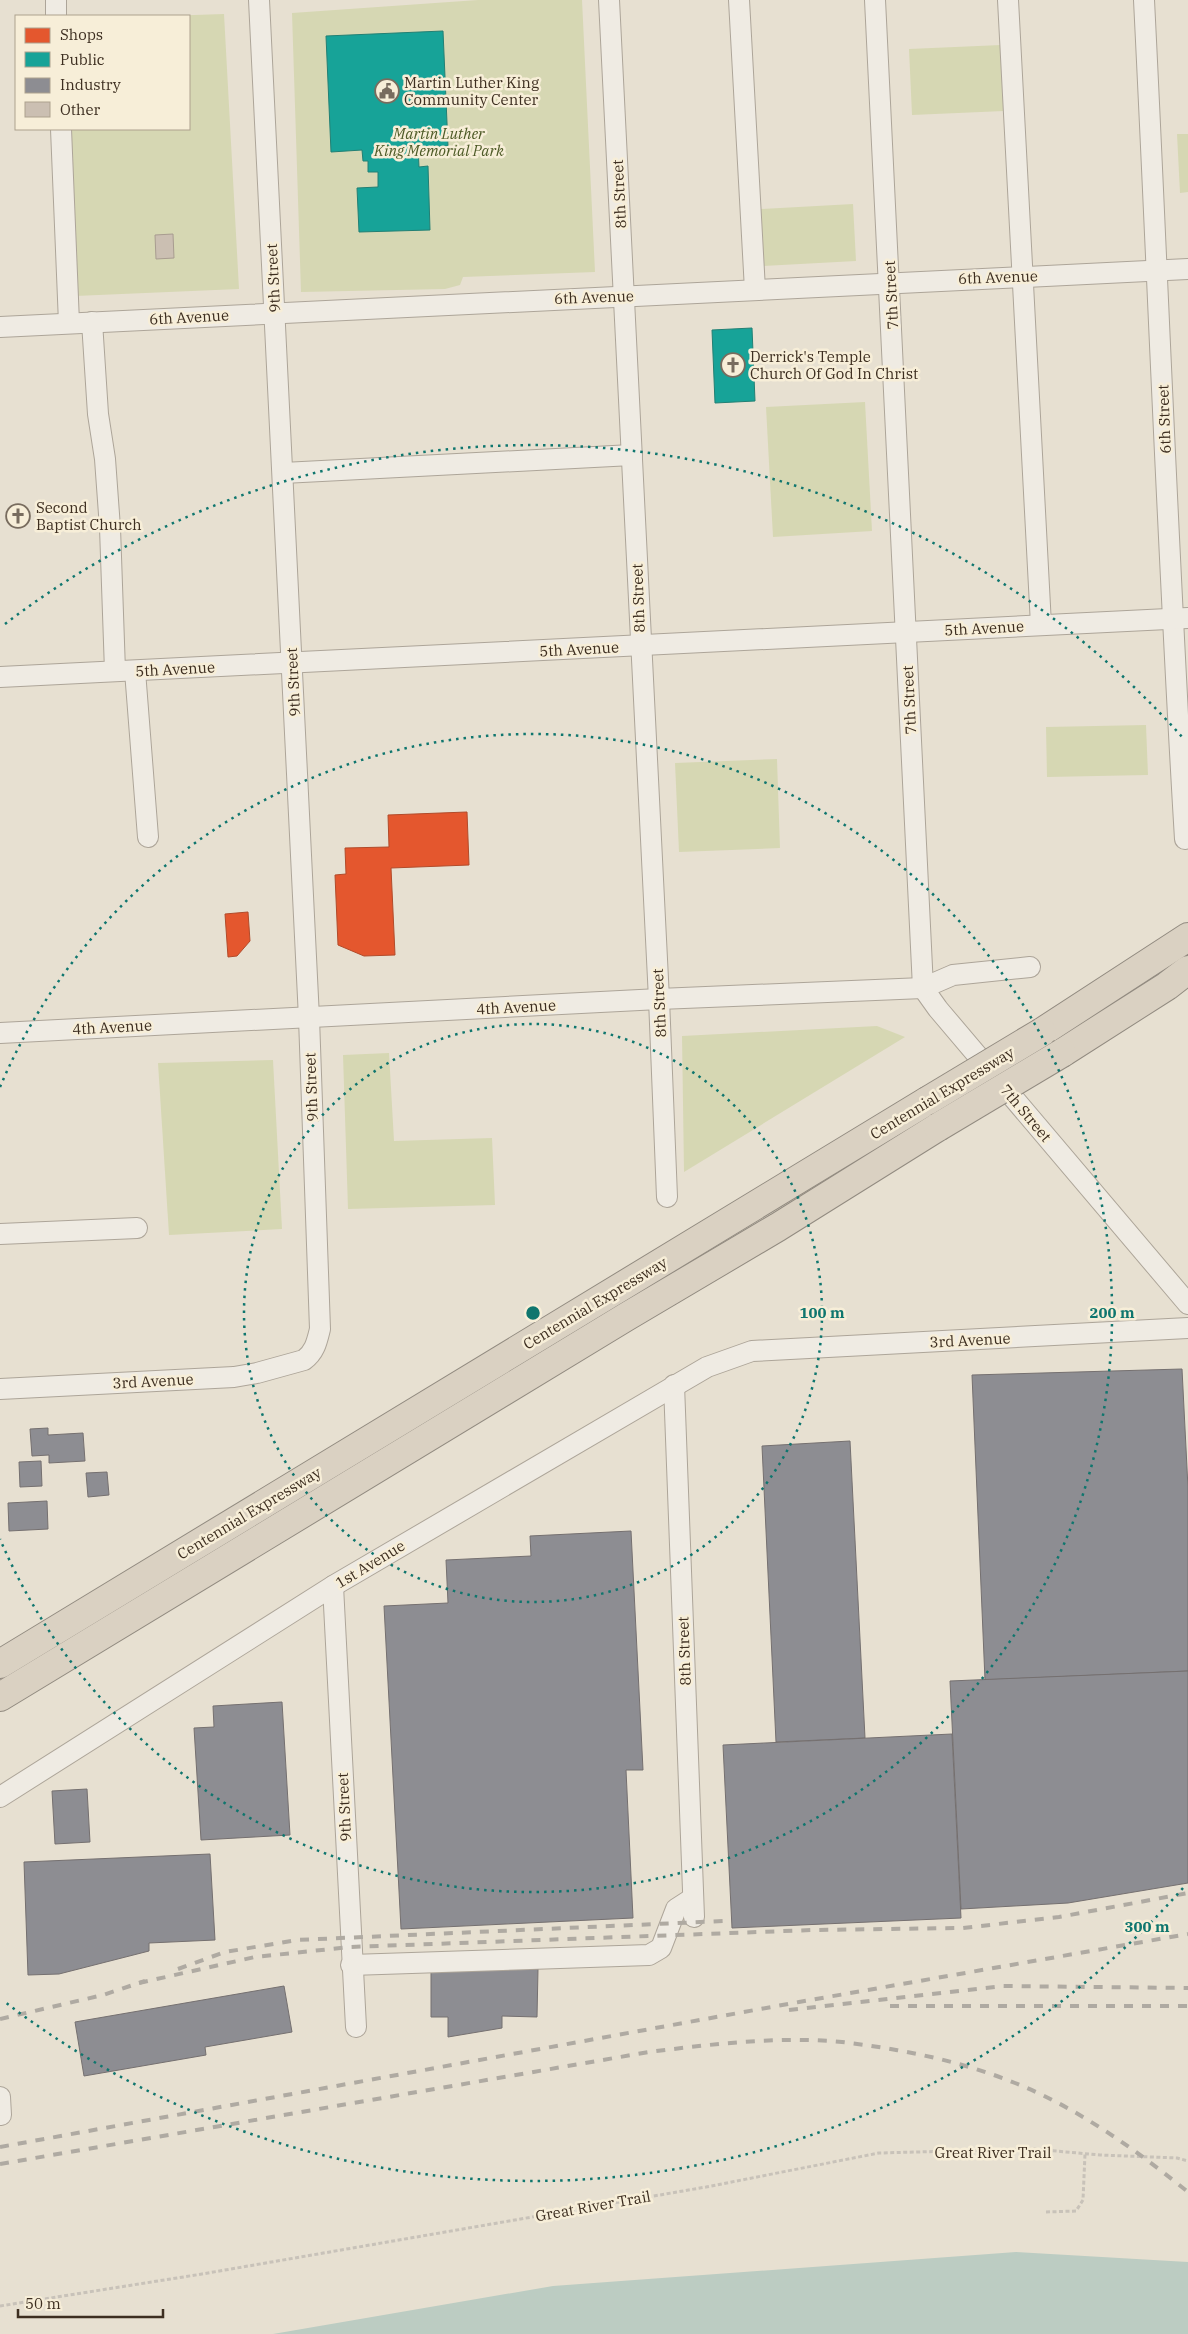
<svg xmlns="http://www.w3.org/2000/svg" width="1188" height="2334" font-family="'IBM Plex Serif',serif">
<rect width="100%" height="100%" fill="#e7e0d1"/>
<g fill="#d6d7b3">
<polygon points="478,0 582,0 595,272 463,277 460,285 445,289 301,292 292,13"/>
<polygon points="224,14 239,289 75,296 68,129 189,129 189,16 164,16"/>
<polygon points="1001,45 1004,111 912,115 909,49"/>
<polygon points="1177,134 1188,134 1188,192 1180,193"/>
<polygon points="853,204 856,261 763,266 761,209"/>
<polygon points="865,402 872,531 773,537 766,407"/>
<polygon points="1146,725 1148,775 1047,777 1046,727"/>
<polygon points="777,759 780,848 679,852 675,763"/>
<polygon points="877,1026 905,1037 684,1172 682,1036"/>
<polygon points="389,1053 394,1141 492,1138 495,1205 348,1209 343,1055"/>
<polygon points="273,1060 282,1229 169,1235 158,1063"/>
</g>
<polygon fill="#bcccc2" points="1016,2252 1188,2262 1188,2334 273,2334 553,2286"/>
<g fill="#e4572e" stroke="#b24b2a">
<polygon points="467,812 469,865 391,868 395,955 364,956 338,945 335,875 346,874 345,848 389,847 388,815"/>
<polygon points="248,912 250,941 237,956 228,957 225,914"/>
</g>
<g fill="#17a398" stroke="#228074">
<polygon points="443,31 448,146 418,147 419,167 428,166 430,230 359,232 357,188 378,187 378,172 368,172 368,161 363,161 362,150 331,152 326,36"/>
<polygon points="752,328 755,401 715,403 712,330"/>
</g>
<g fill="#8d8d92" stroke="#757070">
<polygon points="1182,1369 1188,1488 1188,1671 985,1680 972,1375"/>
<polygon points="48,1428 48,1435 83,1433 85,1461 49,1463 49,1455 32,1456 30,1429"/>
<polygon points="850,1441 865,1738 776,1742 762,1446"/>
<polygon points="41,1461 42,1486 20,1487 19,1462"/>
<polygon points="107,1472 109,1495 88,1497 86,1473"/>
<polygon points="47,1501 48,1529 9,1531 8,1503"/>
<polygon points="631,1531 643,1770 626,1770 633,1918 401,1929 384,1606 448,1603 446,1560 531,1556 530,1536"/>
<polygon points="1188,1671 1188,1883 1068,1903 961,1909 950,1681"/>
<polygon points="282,1702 290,1835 201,1840 194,1728 214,1727 213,1706"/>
<polygon points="952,1734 961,1918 732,1928 723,1745"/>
<polygon points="87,1789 90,1842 55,1844 52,1791"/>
<polygon points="210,1854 215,1940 149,1943 149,1951 59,1974 28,1975 24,1862"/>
<polygon points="431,1968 538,1969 537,2017 502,2016 502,2028 448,2037 448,2017 431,2017"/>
<polygon points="284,1986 292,2032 205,2047 206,2055 84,2076 75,2022"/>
</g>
<polygon fill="#cbbfb2" stroke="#a89c90" points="173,234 174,258 156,259 155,235"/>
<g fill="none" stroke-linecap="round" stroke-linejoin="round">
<g stroke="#ada599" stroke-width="22">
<g id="minor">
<polyline points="56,0 56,16"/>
<polyline points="609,0 659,999 667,1197"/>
<polyline points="739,0 755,290"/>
<polyline points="875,0 923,988 938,1009 1188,1304"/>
<polyline points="1008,0 1041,625"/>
<path d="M1144 0C1158 280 1168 559 1185 839"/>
<polyline points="61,129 69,323"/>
<polyline points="92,322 98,414 105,459 110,528 115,671"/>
<polyline points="0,327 1188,269"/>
<polyline points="283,473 632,455"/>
<polyline points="135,671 148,837"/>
<polyline points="0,677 1188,618"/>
<polyline points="0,1033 659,999 923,988 953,975 1030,967"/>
<polyline points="0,1234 137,1228"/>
<polyline points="674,1385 694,1917"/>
<path d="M0 1389 234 1377 257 1373 304 1360C315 1352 317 1341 320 1329L309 1018 259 0"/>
<polyline points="333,1586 356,2027"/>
<polyline points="0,1797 333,1586 707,1367 752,1351 1188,1328"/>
<polyline points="351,1965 649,1955 661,1948 676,1909 693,1898"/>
<polyline points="0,2097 1,2115"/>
</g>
</g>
<g stroke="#928b80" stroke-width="30">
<g id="highway">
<polyline points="1042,1032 1188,937"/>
<polyline points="1062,1053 1167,986 1188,970"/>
<polyline points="0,1664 927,1101"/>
<polyline points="0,1697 626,1317 778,1227 938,1127"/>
</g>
</g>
<g stroke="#c8c2b9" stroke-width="3" stroke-dasharray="4 2.5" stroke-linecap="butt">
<polyline points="1046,2212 1076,2211 1083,2200 1085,2154"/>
<polyline points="0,2306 202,2274 706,2187 879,2153 1033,2149 1100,2155 1177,2158 1188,2161"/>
</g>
<use href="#minor" stroke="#efebe3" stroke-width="20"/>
<use href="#highway" stroke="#dad1c2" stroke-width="28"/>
<g stroke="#afaaa2" stroke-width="4" stroke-dasharray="9 9" stroke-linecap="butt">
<polyline points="178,1969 225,1952 297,1940 724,1921"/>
<polyline points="139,1983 255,1957 350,1947 813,1930 963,1928 1059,1917 1188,1893"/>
<polyline points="890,2006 1188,2006"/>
<polyline points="789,2010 1003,1986 1188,1988"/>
<polyline points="0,2019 103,1995 145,1981"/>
<polyline points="0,2147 799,2002 1188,1934"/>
<path d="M0 2164 649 2052C713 2044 779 2036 842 2042 901 2049 961 2061 1015 2083 1078 2108 1136 2150 1188 2192"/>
</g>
<g stroke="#928b80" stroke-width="30" stroke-linecap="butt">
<g id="highway-bridge">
<polyline points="927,1101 1042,1032"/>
<polyline points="938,1127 1062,1053"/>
</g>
</g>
<use href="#highway-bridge" stroke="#dad1c2" stroke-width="28"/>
</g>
<g fill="none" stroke="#0f766e" stroke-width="2.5" stroke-dasharray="2.5 5">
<circle cx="533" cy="1313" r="289"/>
<path d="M0 1087A579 579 0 1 1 0 1539"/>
<path d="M1183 1888A868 868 0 0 1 5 2002M5 624A868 868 0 0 1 1183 738"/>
</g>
<defs>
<g id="civic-ring" transform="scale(1.25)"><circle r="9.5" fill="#f7eed8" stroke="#786c5e" stroke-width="1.5"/><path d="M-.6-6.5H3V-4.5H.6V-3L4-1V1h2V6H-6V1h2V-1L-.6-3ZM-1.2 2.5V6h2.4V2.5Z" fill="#786c5e"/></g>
<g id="church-ring" transform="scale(1.25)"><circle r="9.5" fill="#f7eed8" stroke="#786c5e" stroke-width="1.5"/><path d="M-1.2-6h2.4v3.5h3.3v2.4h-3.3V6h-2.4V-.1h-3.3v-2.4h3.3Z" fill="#786c5e"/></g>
</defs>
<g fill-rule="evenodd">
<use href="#civic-ring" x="387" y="91"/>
<use href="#church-ring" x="733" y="365"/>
<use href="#church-ring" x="18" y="516"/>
</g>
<g text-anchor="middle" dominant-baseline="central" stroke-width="5" stroke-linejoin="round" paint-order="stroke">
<g font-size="15" fill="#3d2e20" stroke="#f7eed8" text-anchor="start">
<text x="404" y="82">Martin Luther King<tspan x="404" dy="17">Community Center</tspan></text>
<text x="750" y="356">Derrick's Temple<tspan x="750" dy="17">Church Of God In Christ</tspan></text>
<text x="36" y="507">Second<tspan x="36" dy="17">Baptist Church</tspan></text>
</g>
<g font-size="15" font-style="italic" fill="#4d5a26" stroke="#f7eed8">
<text x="439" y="133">Martin Luther<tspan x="439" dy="17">King Memorial Park</tspan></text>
</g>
<g font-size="15" fill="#3d2e20" stroke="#f7eed8">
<text transform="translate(619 194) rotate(-93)">8th Street</text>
<text transform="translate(998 277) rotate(-2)">6th Avenue</text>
<text transform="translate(273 278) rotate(-93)">9th Street</text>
<text transform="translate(891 295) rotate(-93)">7th Street</text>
<text transform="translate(594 297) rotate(-2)">6th Avenue</text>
<text transform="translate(189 317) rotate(-3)">6th Avenue</text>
<text transform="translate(1164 419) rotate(-92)">6th Street</text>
<text transform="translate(638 598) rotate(-92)">8th Street</text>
<text transform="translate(984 628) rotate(-3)">5th Avenue</text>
<text transform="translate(579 649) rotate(-3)">5th Avenue</text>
<text transform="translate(175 669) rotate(-3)">5th Avenue</text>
<text transform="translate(293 682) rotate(-93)">9th Street</text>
<text transform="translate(909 700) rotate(-93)">7th Street</text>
<text transform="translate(659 1003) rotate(-93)">8th Street</text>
<text transform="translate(516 1007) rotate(-3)">4th Avenue</text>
<text transform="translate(112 1027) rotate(-3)">4th Avenue</text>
<text transform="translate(311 1087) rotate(-92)">9th Street</text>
<text transform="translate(942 1093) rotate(-31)">Centennial Expressway</text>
<text transform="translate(1026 1113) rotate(50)">7th Street</text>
<text transform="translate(595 1303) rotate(-31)">Centennial Expressway</text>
<text transform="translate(970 1340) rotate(-3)">3rd Avenue</text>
<text transform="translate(153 1381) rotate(-3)">3rd Avenue</text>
<text transform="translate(249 1513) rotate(-31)">Centennial Expressway</text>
<text transform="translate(370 1564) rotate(-31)">1st Avenue</text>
<text transform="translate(684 1651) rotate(-92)">8th Street</text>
<text transform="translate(344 1807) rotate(-93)">9th Street</text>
<text x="993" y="2152">Great River Trail</text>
<text transform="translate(593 2206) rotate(-10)">Great River Trail</text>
</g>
</g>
<circle cx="533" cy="1313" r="8" fill="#0f766e" stroke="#f7eed8" stroke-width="2.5"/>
<g font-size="15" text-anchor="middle" font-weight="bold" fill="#0f766e" stroke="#f7eed8" stroke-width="5" stroke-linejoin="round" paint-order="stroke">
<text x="822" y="1318">100 m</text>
<text x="1112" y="1318">200 m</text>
<text x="1147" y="1932">300 m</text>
</g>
<rect x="15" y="15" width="175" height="115" fill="#f7eed8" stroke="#ada18e"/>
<rect x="25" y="28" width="25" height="15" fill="#e4572e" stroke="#ada18e"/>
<text x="60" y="40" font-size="15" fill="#3d2e20">Shops</text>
<rect x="25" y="52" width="25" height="15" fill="#17a398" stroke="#ada18e"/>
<text x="60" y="65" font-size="15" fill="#3d2e20">Public</text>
<rect x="25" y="78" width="25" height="15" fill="#8d8d92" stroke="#ada18e"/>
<text x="60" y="90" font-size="15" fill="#3d2e20">Industry</text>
<rect x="25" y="102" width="25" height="15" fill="#cbbfb2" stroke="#ada18e"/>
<text x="60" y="115" font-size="15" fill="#3d2e20">Other</text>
<path d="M18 2309v8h145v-8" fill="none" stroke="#3d2e20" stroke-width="2.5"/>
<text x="25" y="2309" font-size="15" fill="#3d2e20" stroke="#f7eed8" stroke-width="4" paint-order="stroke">50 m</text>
</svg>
